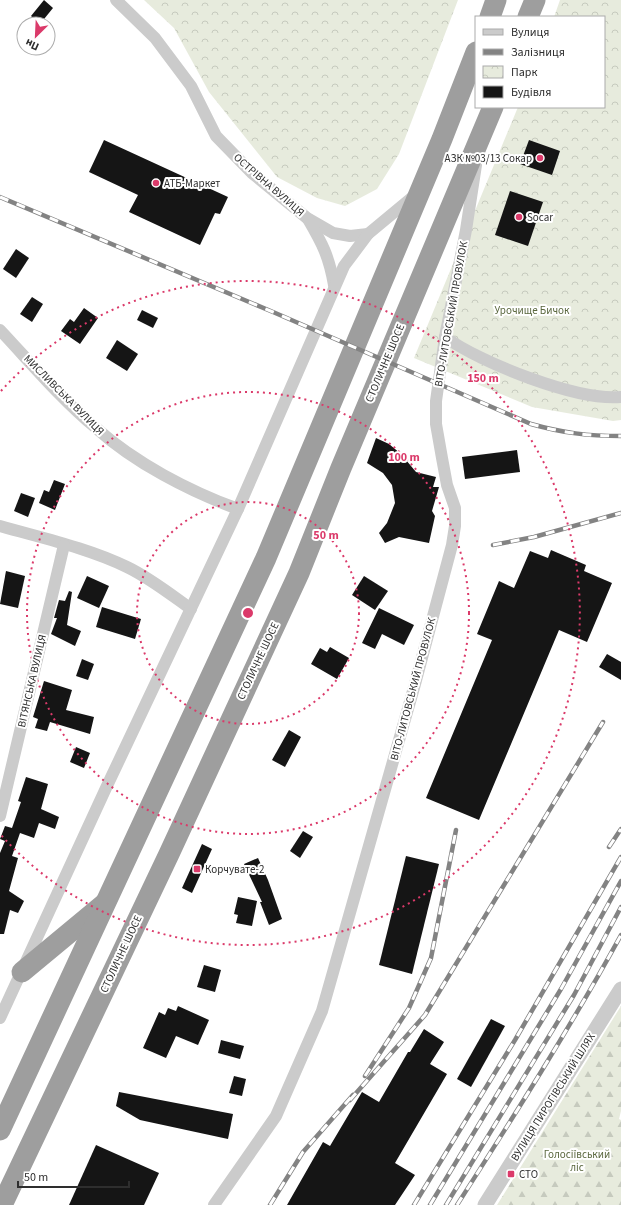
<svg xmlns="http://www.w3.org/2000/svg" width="621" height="1205" font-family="'Source Sans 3',sans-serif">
<defs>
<pattern id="forest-firs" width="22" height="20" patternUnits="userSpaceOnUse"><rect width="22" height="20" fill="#e7ebdd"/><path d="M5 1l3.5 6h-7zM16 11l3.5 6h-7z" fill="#c6cabe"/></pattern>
<pattern id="park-crowns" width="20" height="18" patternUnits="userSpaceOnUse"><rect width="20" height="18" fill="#e7ebdd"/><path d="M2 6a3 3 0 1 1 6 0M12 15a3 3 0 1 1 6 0" fill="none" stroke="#c6cabe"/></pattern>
</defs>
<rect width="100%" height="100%" fill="#fff"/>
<polygon fill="url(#forest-firs)" points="621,1006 621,1111 619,1119 621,1120 621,1205 497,1205"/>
<g fill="url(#park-crowns)">
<polygon points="144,0 458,0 399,154 377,189 345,206 317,198 277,177 209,92 174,28"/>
<polygon points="560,0 621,0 621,420 613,421 532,407 414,358 518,107 604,107 604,17 554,17"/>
</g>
<g fill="#151515">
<polygon points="44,0 53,8 40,24 31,16"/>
<polygon points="104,140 228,197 220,214 215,213 200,245 129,212 138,195 89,172"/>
<polygon points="529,140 560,151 552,175 520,164"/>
<polygon points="510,191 543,202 528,246 495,235"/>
<polygon points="16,249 29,258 16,278 3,269"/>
<polygon points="32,297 43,304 32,322 20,314"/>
<polygon points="84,308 98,318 80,344 61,331 70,319 74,322"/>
<polygon points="142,310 158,318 153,328 137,320"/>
<polygon points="117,340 138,354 127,371 106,358"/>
<polygon points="376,438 389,444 401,454 416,472 436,477 433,487 439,487 432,511 435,516 429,543 399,537 385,543 379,533 387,523 395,503 392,485 383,473 367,463"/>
<polygon points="517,450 520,472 465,479 462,457"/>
<polygon points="54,480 65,484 55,510 39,503 44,490 49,492"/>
<polygon points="21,493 35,498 28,517 14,511"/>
<polygon points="551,550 586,565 584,571 612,583 587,642 559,630 479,820 426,798 492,640 477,634 499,581 514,588 530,551 548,558"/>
<polygon points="6,571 25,576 18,608 0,604"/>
<polygon points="87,576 109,586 99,608 77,598"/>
<polygon points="364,576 388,591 375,610 352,595"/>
<polygon points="69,591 72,592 67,625 81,631 75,646 51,634 57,618 54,618 59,600 65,601"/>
<polygon points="102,607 141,619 135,639 96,627"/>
<polygon points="379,608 414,625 404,645 382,634 375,649 362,643"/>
<polygon points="330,647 349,658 337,679 311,664 320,648 327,652"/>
<polygon points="607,654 621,662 621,680 599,667"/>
<polygon points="82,659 94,664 88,680 76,676"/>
<polygon points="44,681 72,690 66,710 94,717 90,734 50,722 47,731 35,728 38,719 33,717"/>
<polygon points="289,730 301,737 285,767 272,760"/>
<polygon points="76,747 90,753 84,768 70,762"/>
<polygon points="26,777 48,784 41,809 59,817 55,829 39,823 34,838 20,833 12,856 18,858 9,891 24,901 18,913 10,910 4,934 0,934 0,853 5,841 0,839 5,826 12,828 21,802 18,801"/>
<polygon points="303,831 313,837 300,858 290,851"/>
<polygon points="202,844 212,849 192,893 182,888"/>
<polygon points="406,856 439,864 412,974 379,965"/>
<polygon points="258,858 268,880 282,919 269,925 260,902 262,902 244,864"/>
<polygon points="238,897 257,901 252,926 236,923 238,915 234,914"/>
<polygon points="204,965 221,970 215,992 197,987"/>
<polygon points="178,1006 209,1020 198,1045 176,1036 166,1058 143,1048 159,1012 165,1015 168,1008 176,1011"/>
<polygon points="491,1019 505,1026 471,1087 457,1079"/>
<polygon points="424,1029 444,1042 430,1064 447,1074 395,1163 415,1175 395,1205 287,1205 323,1142 330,1146 362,1092 379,1102 408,1052 410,1052"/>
<polygon points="221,1040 244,1046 240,1059 218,1053"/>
<polygon points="234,1076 246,1079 242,1096 229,1093"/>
<polygon points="119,1092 233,1114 228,1139 140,1120 116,1106"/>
<polygon points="96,1145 159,1173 144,1205 69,1205"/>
</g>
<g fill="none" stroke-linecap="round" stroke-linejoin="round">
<g stroke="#cbcbcb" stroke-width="12">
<polyline points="116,0 155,38 191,86 216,136 252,173 307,218 333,233 350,236 368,234"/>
<path d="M308 219C322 243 329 256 334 285"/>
<path d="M0 330C31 363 61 399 96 428 135 463 189 491 238 509"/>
<path d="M445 337C481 363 577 401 621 397"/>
<path d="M0 526C42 538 88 548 127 567 150 578 170 594 191 609"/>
<polyline points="0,816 64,545"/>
<polyline points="0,1018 106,788 238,509 344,266 368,234 415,195"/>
<polyline points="214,1205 276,1116 322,1011 415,684 452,545 455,526 455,508 447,485 442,458 436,424 436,401 445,337 466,230 476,165"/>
</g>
<polyline stroke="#cbcbcb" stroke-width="15" points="485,1205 621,989"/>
<g stroke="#9e9e9e" stroke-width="21">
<polyline points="490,17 496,0"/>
<polyline points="528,17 535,0"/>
<polyline points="22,972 104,904"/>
<polyline points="0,1130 266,558 442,139 476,52"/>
<polyline points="2,1205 169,854 299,573 341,468 493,107"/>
</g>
<g stroke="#838383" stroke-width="4.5">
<g id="rail">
<path d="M0 197 273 312 531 424C563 433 588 436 621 436"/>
<polyline points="493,545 534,537 621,513"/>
<polyline points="609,847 621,829"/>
<polyline points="365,1076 409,1008 431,958 456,830"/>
<polyline points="350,1100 425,1015 603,722"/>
<polyline points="270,1205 303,1152 353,1095"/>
<polyline points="414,1205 515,1040 621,857"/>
<polyline points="430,1205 561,989 621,881"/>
<polyline points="446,1205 574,995 621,907"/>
<path d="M457 1205C514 1116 570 1028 621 935"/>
</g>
</g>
<use href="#rail" stroke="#fff" stroke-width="3" stroke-dasharray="9" stroke-linecap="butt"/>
</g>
<g fill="none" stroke="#db3a6a" stroke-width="2" stroke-dasharray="2 4">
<circle cx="248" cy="613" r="111"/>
<circle cx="248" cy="613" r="221"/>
<path d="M1 391A332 332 0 1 1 1 835"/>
</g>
<g fill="#db3a6a" stroke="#fff" stroke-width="1.5">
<circle cx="540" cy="158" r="4"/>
<circle cx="156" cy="183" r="4"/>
<circle cx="519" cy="217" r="4"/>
<rect x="193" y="865" width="8" height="8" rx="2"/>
<rect x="507" y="1170" width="8" height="8" rx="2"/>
</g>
<g text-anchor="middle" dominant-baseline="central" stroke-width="4" stroke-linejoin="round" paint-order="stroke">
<g font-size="11" fill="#2e2e2e" stroke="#fff" text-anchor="start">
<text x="532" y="158" text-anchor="end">АЗК №03/13 Сокар</text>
<text x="164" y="183">АТБ-Маркет</text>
<text x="527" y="217">Socar</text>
<text x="205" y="869">Корчувате-2</text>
<text x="519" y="1174">СТО</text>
</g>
<g font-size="11" fill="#2e2e2e" stroke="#fff">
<text transform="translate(269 185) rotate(41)">ОСТРІВНА ВУЛИЦЯ</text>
<text transform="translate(451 314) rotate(-80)">ВІТО-ЛИТОВСЬКИЙ ПРОВУЛОК</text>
<text transform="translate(385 363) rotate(-67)">СТОЛИЧНЕ ШОСЕ</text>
<text transform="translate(64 395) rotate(45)">МИСЛИВСЬКА ВУЛИЦЯ</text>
<text transform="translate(258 661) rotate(-65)">СТОЛИЧНЕ ШОСЕ</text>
<text transform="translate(32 681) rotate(-77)">ВІТЯНСЬКА ВУЛИЦЯ</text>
<text transform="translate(413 689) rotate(-75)">ВІТО-ЛИТОВСЬКИЙ ПРОВУЛОК</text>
<text transform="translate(121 954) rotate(-65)">СТОЛИЧНЕ ШОСЕ</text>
<text transform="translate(553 1097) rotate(-58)">ВУЛИЦЯ ПИРОГІВСЬКИЙ ШЛЯХ</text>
</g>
<g font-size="11" fill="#5a673e" stroke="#fff">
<text x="532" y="310">Урочище Бичок</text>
<text x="577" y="1154">Голосіївський<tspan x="577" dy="13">ліс</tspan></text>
</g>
</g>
<circle cx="248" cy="613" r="6" fill="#db3a6a" stroke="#fff" stroke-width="2"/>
<g font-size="12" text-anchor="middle" font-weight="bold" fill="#db3a6a" stroke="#fff" stroke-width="4" stroke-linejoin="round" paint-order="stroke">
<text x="483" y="382">150 m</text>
<text x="404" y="461">100 m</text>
<text x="326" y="539">50 m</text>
</g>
<rect x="475" y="16" width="130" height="92" fill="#ffffff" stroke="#ababab"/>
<rect x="483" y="29" width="20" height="6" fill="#cbcbcb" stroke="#ababab"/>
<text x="511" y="36" font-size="12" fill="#2e2e2e">Вулиця</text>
<rect x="483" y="49" width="20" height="6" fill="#838383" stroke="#ababab"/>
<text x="511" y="56" font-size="12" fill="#2e2e2e">Залізниця</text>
<rect x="483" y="66" width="20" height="12" fill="url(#park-crowns)" stroke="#ababab"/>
<text x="511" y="76" font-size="12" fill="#2e2e2e">Парк</text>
<rect x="483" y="86" width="20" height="12" fill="#151515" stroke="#ababab"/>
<text x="511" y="96" font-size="12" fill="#2e2e2e">Будівля</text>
<g transform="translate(36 36) rotate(204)"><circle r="19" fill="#ffffff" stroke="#ababab"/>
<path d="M0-3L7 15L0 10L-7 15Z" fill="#db3a6a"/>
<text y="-6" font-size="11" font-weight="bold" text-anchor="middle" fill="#2e2e2e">Пн</text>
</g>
<path d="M18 1181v6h111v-6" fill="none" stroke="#2e2e2e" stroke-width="2"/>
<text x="24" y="1181" font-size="12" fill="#2e2e2e" stroke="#ffffff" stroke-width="3" paint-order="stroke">50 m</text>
</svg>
